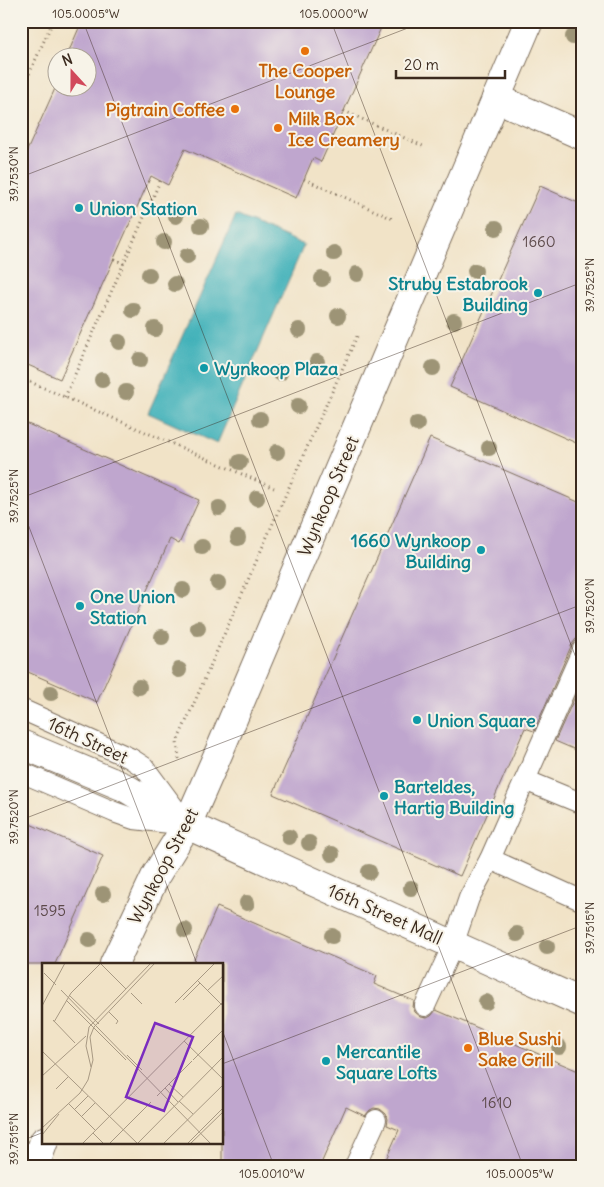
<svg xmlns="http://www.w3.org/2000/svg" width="604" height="1187" font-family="Delius,sans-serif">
<rect width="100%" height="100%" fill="#f7f3e8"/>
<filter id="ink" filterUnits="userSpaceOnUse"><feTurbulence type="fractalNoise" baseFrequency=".02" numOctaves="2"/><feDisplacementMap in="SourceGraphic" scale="10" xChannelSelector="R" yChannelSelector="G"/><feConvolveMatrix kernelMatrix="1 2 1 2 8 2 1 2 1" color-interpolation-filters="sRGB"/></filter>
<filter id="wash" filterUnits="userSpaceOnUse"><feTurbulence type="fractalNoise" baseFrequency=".0096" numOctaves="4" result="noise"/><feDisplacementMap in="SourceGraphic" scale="20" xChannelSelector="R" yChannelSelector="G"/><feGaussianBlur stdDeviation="1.12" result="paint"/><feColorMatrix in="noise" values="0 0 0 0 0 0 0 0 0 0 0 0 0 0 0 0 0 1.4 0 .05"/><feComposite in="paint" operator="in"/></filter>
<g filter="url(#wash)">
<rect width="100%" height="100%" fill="#f1e3c7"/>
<polygon fill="#41b1b9" stroke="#3e6e6c" points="236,215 304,245 217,444 148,413"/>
<g id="blocks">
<g fill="#bfa6ce">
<polygon points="82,21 384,21 321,162 313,158 296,198 185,149 168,185 151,176 60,379 21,362 21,164 58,82 58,88 88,88 88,58 66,58"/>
<polygon points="540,186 583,205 583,446 450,387"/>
<polygon points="21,421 199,500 179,544 170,539 97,702 21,669"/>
<polygon points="430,438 583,504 583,637 576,639 572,644 534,731 525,728 460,876 273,794"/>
<polygon points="583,679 583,753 555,741"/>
<polygon points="21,820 103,856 55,964 21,964"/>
<polygon points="217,907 377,976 374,984 414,1001 413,1007 415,1012 421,1017 427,1018 431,1016 436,1010 583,1073 583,1166 383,1166 399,1130 387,1125 388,1119 386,1114 380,1109 374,1108 370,1110 365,1116 346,1107 320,1166 222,1166 222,964 192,964"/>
</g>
</g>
</g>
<g filter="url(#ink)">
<use href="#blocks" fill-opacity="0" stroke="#7b6b59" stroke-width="1"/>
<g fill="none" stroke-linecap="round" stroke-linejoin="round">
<g stroke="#7b6b59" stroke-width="22">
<g id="lane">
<polyline points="21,709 130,758 144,767 181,817"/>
<polyline points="21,772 114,812 134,819 179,824"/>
<polyline points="525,780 583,804"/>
<polyline points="490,859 583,901"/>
<polyline points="425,1006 453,945 469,898 490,859 583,649"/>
<polyline points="21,1151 38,1158"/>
<polyline points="355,1166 376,1120"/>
</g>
</g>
<g stroke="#7b6b59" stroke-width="30">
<polyline id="street" points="187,825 583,1003"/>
</g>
<g stroke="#7b6b59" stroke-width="30">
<g id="secondary">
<polyline points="496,98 583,136"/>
<polyline points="21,744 124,787 187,825"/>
<polyline points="114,964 156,875 187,825 219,752 529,21"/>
<polyline points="35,1166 44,1141"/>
</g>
</g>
<g stroke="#7b6b59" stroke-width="3" stroke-dasharray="1 4" stroke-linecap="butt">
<polyline points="21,92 53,21"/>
<polyline points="344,111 425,147"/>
<polyline points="304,179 393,219"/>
<polyline points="114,259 124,264"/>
<polyline points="21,378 274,488"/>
<polyline points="65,397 160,181"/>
<polyline points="179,759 177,742 277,514 358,334"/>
</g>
<use href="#lane" stroke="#fff" stroke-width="20"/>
<use href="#street" stroke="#fff" stroke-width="28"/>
<use href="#secondary" stroke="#fff" stroke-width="28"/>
</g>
<g fill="#9d9476">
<circle cx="573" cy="37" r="8"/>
<circle cx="176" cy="216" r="8"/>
<circle cx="201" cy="226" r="8"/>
<circle cx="496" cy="228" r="8"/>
<circle cx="164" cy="242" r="8"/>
<circle cx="334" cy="253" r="8"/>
<circle cx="187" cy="256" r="8"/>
<circle cx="475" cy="271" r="8"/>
<circle cx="357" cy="274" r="8"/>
<circle cx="149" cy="275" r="8"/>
<circle cx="322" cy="279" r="8"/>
<circle cx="175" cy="284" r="8"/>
<circle cx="133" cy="310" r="8"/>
<circle cx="338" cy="316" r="8"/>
<circle cx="454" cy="321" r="8"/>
<circle cx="155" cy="329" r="8"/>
<circle cx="299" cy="330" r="8"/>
<circle cx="119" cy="342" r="8"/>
<circle cx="140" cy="360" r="8"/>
<circle cx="317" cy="362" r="8"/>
<circle cx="433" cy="368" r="8"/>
<circle cx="280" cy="373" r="8"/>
<circle cx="102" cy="380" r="8"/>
<circle cx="126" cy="392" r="8"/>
<circle cx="298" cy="406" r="8"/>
<circle cx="260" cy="419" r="8"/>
<circle cx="417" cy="424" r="8"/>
<circle cx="489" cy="448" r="8"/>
<circle cx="277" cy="452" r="8"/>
<circle cx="240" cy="462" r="8"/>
<circle cx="257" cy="498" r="8"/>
<circle cx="219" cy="508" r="8"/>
<circle cx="238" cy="538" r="8"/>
<circle cx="202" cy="547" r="8"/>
<circle cx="218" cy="583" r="8"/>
<circle cx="183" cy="590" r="8"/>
<circle cx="198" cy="628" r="8"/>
<circle cx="162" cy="637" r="8"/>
<circle cx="179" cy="670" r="8"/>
<circle cx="139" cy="687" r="8"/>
<circle cx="51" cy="693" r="8"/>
<circle cx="289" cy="837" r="8"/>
<circle cx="309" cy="843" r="8"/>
<circle cx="332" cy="854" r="8"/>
<circle cx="369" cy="872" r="8"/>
<circle cx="411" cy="888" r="8"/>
<circle cx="103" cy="894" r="8"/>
<circle cx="247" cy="903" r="8"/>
<circle cx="185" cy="930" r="8"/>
<circle cx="517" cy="934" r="8"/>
<circle cx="332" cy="936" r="8"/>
<circle cx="89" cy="940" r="8"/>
<circle cx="547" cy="947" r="8"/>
<circle cx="486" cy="1002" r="8"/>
<circle cx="559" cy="1047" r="8"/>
</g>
</g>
<path fill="none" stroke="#3b2a1e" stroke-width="1" stroke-opacity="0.45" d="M83 21 523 1166M331 21 583 676M580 21 583 29M21 177 426 21M21 498 583 282M21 506 197 964M21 820 583 604M222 1030 274 1166M222 1064 583 925M21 1141 44 1132M21 1153 26 1166"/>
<g fill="#e8710a" stroke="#f7f3e8" stroke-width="2">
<circle cx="305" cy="51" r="5"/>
<circle cx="235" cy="109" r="5"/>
<circle cx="278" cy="128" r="5"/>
<circle cx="468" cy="1048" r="5"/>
</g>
<g fill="#0f9aa8" stroke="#f7f3e8" stroke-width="2">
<circle cx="79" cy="208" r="5"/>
<circle cx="538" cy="293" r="5"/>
<circle cx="204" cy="368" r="5"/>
<circle cx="481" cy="550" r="5"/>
<circle cx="80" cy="606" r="5"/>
<circle cx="417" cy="720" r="5"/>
<circle cx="384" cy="796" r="5"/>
<circle cx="326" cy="1061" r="5"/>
</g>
<g text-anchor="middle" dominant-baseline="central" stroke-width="4" stroke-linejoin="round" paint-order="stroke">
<g font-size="15" fill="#5c494a">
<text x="539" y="241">1660</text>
<text x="50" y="910">1595</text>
<text x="497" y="1102">1610</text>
</g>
<g font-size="18" font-weight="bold" fill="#c56008" stroke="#f7f3e8" text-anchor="start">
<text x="305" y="70" text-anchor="middle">The Cooper<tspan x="305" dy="21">Lounge</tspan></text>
<text x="225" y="109" text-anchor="end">Pigtrain Coffee</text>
<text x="288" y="118">Milk Box<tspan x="288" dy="21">Ice Creamery</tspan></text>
<text x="478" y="1038">Blue Sushi<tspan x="478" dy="21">Sake Grill</tspan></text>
</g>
<g font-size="18" font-weight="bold" fill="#0d838f" stroke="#f7f3e8" text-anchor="start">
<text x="89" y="208">Union Station</text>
<text x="528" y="283" text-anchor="end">Struby Estabrook<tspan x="528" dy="21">Building</tspan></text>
<text x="214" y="368">Wynkoop Plaza</text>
<text x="471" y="540" text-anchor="end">1660 Wynkoop<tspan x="471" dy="21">Building</tspan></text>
<text x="90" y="596">One Union<tspan x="90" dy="21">Station</tspan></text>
<text x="427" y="720">Union Square</text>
<text x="394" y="786">Barteldes,<tspan x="394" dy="21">Hartig Building</tspan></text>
<text x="336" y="1051">Mercantile<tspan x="336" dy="21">Square Lofts</tspan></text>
</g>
<g font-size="18" fill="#3b2a1e" stroke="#f7f3e8">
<text transform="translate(328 496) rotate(-67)">Wynkoop Street</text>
<text transform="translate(88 740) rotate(25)">16th Street</text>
<text transform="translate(163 866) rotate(-62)">Wynkoop Street</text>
<text transform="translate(385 914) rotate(24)">16th Street Mall</text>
</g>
</g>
<g transform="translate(42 963)">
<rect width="181" height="181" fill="#f1e3c7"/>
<path fill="none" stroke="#a89983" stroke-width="1" d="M58 0 84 26M2 10 14 22M156 18 182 44M19 27 169 181M166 27 182 12M89 30 100 41M27 32 57 61M24 37 84 97M141 37 158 20M133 40 173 0M0 43 23 0M67 49 76 58 74 61M11 57 33 80M12 59 29 30 59 0M142 78 182 117M0 88 96 181M85 92 100 107M151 97 182 66M49 104 44 83 47 64 109 0M0 113 44 73M127 121 141 134M123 125 136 139M14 126 26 114M115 133 150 98M137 138 151 151M27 141 53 167M33 146 46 133M40 153 53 140M0 165 38 130 46 117 51 97 48 74 52 64 113 0M51 170 62 181M0 172 17 151M40 181 182 38M67 181 109 139M95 181 182 93M121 181 182 121M145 181 182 144M148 181 182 148"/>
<path fill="#7b2cbf" fill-opacity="0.15" stroke="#7b2cbf" stroke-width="2.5" d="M113 60 151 74 122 148 84 134Z"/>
<rect width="181" height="181" fill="none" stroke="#3b2a1e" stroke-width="2.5"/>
</g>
<rect width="604" height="1187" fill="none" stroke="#f7f3e8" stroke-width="55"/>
<g transform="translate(72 72) rotate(339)"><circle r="24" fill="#f7f3e8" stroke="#aca397"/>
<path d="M0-4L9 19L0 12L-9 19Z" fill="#d1495b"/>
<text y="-8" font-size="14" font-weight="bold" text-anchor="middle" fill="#3b2a1e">N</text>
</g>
<path d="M396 70v8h109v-8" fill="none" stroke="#3b2a1e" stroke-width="2.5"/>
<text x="404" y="70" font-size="15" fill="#3b2a1e" stroke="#f7f3e8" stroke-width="4" paint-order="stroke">20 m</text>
<rect x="28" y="28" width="548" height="1132" fill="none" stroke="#3b2a1e" stroke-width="2"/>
<g font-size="12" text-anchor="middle" fill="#3b2a1e">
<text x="86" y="18">105.0005°W</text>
<text x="334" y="18">105.0000°W</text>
<text transform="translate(14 174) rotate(-90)" y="4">39.7530°N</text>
<text transform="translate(590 285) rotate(-90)" y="4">39.7525°N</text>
<text transform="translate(14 496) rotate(-90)" y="4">39.7525°N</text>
<text transform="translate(590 606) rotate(-90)" y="4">39.7520°N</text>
<text transform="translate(14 817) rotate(-90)" y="4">39.7520°N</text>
<text transform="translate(590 928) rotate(-90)" y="4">39.7515°N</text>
<text transform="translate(14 1139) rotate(-90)" y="4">39.7515°N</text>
<text x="272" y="1178">105.0010°W</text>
<text x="520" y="1178">105.0005°W</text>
</g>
</svg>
